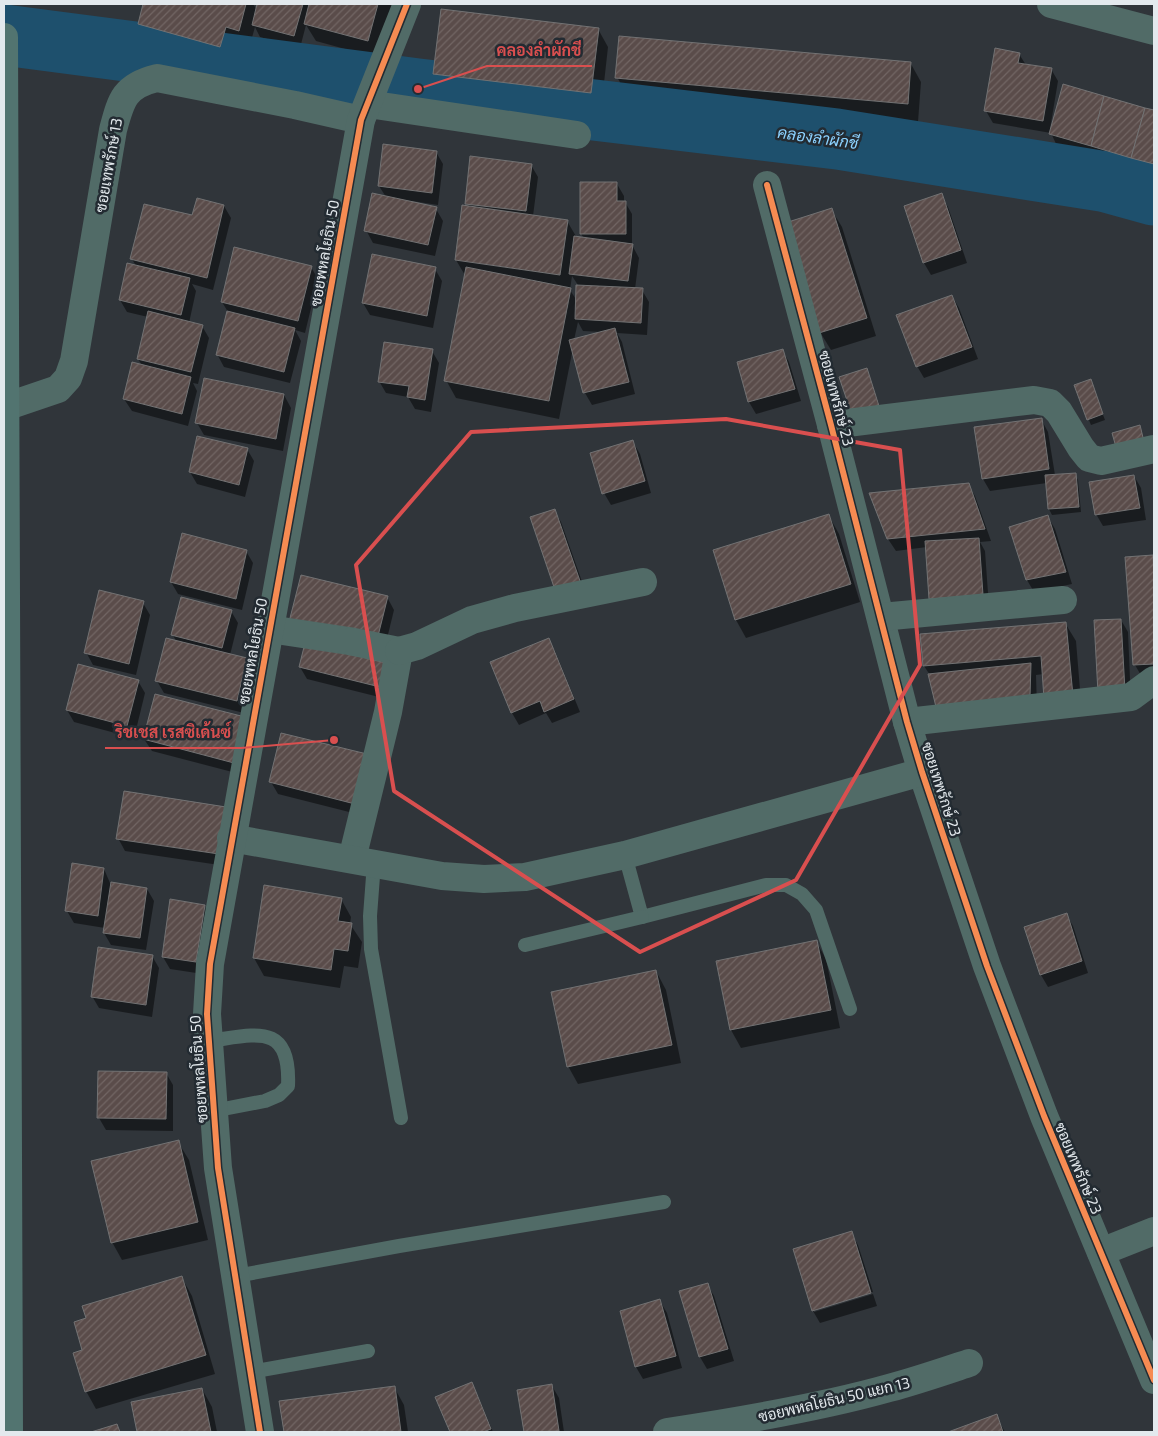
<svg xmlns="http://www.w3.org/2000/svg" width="1158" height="1436" font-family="'Exo 2',Sarabun,sans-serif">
<defs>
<pattern id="building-hatch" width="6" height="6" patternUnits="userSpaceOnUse" patternTransform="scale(1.25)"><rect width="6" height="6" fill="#5a4c4a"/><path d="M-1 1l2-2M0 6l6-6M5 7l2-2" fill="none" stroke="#726664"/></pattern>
</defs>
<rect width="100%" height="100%" fill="#30353a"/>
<g fill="#0007" fill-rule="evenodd">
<polygon points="145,4 253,4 257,10 258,4 392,4 378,58 316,41 306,25 300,48 260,37 255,27 249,48 236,44 230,65 150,42 139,24"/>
<polygon points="598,29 608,47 601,110 445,92 435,73"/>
<polygon points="1019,54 1026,65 1051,69 1058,81 1050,129 1052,130 1064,86 1154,112 1154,174 1057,146 1051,133 993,123 986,111"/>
<polygon points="911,64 921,82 918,122 627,95 617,77"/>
<polygon points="436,152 443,164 438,205 412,201 412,203 436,209 443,221 435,256 373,243 366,230 386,197 379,186"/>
<path d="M531 165 538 177 533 216 567 221 577 238 584 239 581 233 617 184 624 196V202H625L632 214V245L639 258 635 289 642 290 649 302 647 335 617 333 622 342 635 394 592 405 585 393 573 348 559 419 456 398 446 380 466 277 456 260 468 207 466 204ZM572 276 578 285 577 301 570 290ZM578 322 583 331 602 332 574 340Z"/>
<polygon points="941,195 948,207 967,263 931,275 924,263 905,207"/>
<polygon points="224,206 231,218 213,290 192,284 196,291 189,323 202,326 209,338 198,384 193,383 197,391 188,426 132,411 124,399 143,367 138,359 148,317 127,312 120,300 136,266 132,259 193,217"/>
<polygon points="831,209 842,227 876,336 831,350 820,332"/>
<polygon points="311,267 318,279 305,333 295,330 301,341 290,383 224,367 217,354 228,312 222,302"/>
<polygon points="435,269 442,281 433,328 370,315 363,303"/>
<polygon points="952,296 959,308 978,359 924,378 917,366"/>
<polygon points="782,350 789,362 801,401 756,414 749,402 738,363"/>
<polygon points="432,351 439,363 431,412 415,409 408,397 386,393 379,381"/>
<polygon points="867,370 883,415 857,423"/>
<polygon points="1090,381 1105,420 1091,425 1075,386"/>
<polygon points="284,395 291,408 283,451 204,435 197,423"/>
<polygon points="1041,419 1048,432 1055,475 1075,474 1078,480 1081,512 1052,515 1049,509 1047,483 990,491 983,479 975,428"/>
<polygon points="633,442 640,454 651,493 611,505 604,493"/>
<polygon points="247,449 254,461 245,497 197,484 190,472"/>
<polygon points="1134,476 1141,488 1146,520 1103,526 1096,514"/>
<polygon points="968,484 975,496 991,541 980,542 985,551 989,607 927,547 896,551 888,539"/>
<polygon points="554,510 561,522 586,593 563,601"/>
<polygon points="829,516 839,534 860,602 746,638 736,620"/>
<polygon points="1048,517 1055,529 1072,584 1034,592 1027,580 1011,528"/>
<polygon points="246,551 253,563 242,610 178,594 171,582"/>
<polygon points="1152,556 1154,560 1154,676 1142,677 1135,665"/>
<polygon points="387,597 394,610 383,655 298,634"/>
<polygon points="143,603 150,615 136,675 93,665 86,652"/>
<polygon points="231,611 238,623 230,655 246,659 253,671 244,713 164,693 157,681 176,641 173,635"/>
<polygon points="1121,620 1128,632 1131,703 1107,704"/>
<polygon points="1065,623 1076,641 1082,714 1044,674 1036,675 1037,708 930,675 924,666"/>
<polygon points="548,639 555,651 580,712 552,723 546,713 519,725 512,713 491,663"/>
<polygon points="385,664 387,699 307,679 300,667"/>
<polygon points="138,681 145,693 134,738 74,722 67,710"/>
<polygon points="244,718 240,774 152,751 144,739"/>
<polygon points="366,755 361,815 278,794 271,782"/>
<polygon points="225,808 226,866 125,851 118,838"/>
<polygon points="104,869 110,883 147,889 154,901 146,950 111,945 104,933 105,928 74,923 67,911"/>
<polygon points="341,899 351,917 350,924 362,942 358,968 344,966 340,988 264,976 254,958"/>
<polygon points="204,906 211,918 203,974 170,969 163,957"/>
<polygon points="1066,914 1073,926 1088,973 1048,987 1041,975 1025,928"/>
<polygon points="816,941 826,959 840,1028 741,1048 731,1030 717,961"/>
<polygon points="152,956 159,968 152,1017 99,1008 92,996"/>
<polygon points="656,971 666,990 681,1063 578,1084 568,1066"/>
<polygon points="166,1073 173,1085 173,1131 106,1130 99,1118"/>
<polygon points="178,1142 189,1160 208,1240 122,1260 112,1242"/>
<polygon points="851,1233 858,1245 873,1292 814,1309 814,1312 873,1294 877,1306 820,1323 813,1311 794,1250"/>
<polygon points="182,1278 192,1296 215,1374 96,1409 86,1391 84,1350"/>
<polygon points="707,1284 714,1296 734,1361 707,1369 700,1357 680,1292"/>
<polygon points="660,1301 667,1313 682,1368 643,1379 636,1367 621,1311"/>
<polygon points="471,1384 478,1396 493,1432 451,1432 437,1398"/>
<polygon points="552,1386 559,1398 564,1432 525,1432 519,1391"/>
<polygon points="394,1387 404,1405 408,1432 285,1432 281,1402"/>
<polygon points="202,1389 212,1407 217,1432 139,1432 133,1403"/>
<polygon points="996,1416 1005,1432 951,1432"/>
</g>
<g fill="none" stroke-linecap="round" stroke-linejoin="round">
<polyline stroke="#1e506d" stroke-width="61" points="4,35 418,89 837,139 1107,182 1154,195"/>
</g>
<g fill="url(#building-hatch)" stroke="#727273">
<polygon points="143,4 246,4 239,31 226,27 220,47 138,24"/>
<polygon points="257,4 303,4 294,36 252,25"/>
<polygon points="309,4 378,4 368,41 304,24"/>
<polygon points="441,9 599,28 591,93 433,74"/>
<polygon points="619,36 911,62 908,104 615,78"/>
<polygon points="995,48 1020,53 1018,63 1052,68 1043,121 984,111"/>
<polygon points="1063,84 1104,96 1091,146 1049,134"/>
<polygon points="1104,96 1145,108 1131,158 1091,146"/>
<polygon points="1145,108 1154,110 1154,164 1131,158"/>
<polygon points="383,144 437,151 432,193 378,186"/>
<polygon points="470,156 532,164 526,211 465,204"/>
<polygon points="580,182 617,182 617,201 626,201 626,234 580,234"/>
<polygon points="372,193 437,207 428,245 364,231"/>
<polygon points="942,193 961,250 923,263 904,206"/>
<polygon points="197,198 224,205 207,278 130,259 144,204 192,215"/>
<polygon points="462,205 568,220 560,275 455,260"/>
<polygon points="832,208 867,318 819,333 785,223"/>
<polygon points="574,236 633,244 628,281 569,274"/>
<polygon points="234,247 312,266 298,321 221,302"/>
<polygon points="372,254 436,267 427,316 362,303"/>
<polygon points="127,263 190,278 181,315 119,300"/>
<polygon points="466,267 571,288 549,401 444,381"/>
<polygon points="576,285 643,288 641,323 575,319"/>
<polygon points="952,295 972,347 916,367 896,315"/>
<polygon points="148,311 203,325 191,372 137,359"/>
<polygon points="227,311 295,328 284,372 216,355"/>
<polygon points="615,328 629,382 583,393 569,340"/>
<polygon points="384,342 433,349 425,400 407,397 409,386 378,382"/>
<polygon points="783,349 795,389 748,402 737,362"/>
<polygon points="132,362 191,377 182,414 123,399"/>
<polygon points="867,368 880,409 853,418 839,377"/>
<polygon points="204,378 284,394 276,439 195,423"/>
<polygon points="1091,379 1103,414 1087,420 1074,385"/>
<polygon points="1042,418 1049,469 982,479 974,427"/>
<polygon points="1140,425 1145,446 1118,454 1112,433"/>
<polygon points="197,436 248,448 239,485 189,472"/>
<polygon points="633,440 645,481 602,494 590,453"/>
<polygon points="1076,473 1079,507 1048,509 1045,475"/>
<polygon points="1134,475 1140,508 1095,515 1089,482"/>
<polygon points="969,483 985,529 887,539 869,493"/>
<polygon points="555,509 580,581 555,590 530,517"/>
<polygon points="829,514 851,584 735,620 713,550"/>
<polygon points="1048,515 1066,572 1026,580 1009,527"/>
<polygon points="182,533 247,550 236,599 170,582"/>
<polygon points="979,538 983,595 929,599 925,541"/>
<polygon points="1153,555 1154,576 1154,664 1133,665 1125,557"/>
<polygon points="301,575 388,596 376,644 289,622"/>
<polygon points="99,590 144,601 129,664 84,653"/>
<polygon points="181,597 232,610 222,648 171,635"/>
<polygon points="1121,619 1125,691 1098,693 1094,620"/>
<polygon points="1066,622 1073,696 1044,699 1041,656 923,666 920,634"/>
<polygon points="166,638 247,658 237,701 155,681"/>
<polygon points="549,638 574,699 544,712 540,701 511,713 490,662"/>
<polygon points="305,643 386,663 380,687 299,667"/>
<polygon points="1031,663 1030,696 937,711 928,674"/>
<polygon points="78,664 139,680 127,726 66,710"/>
<polygon points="155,694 245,717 234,763 143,739"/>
<polygon points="281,733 367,754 355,804 269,782"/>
<polygon points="124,791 226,807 219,854 116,839"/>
<polygon points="72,863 104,868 98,916 65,911"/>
<polygon points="111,882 147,888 140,938 103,933"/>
<polygon points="264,885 342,898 338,921 352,923 348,951 334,949 331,970 253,958"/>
<polygon points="170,899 205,905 196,962 162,957"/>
<polygon points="1067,913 1082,961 1040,975 1024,927"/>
<polygon points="817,940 831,1010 730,1030 716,961"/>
<polygon points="98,947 153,955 146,1005 91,997"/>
<polygon points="656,970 672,1045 567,1067 551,992"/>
<polygon points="98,1071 167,1072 166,1119 97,1118"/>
<polygon points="179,1140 198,1222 111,1243 91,1161"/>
<polygon points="852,1231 871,1293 812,1311 793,1249"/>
<polygon points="182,1276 206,1355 85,1392 73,1353 82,1350 74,1322 86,1318 82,1306"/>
<polygon points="708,1283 728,1349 699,1357 679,1291"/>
<polygon points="660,1299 676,1356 635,1367 620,1311"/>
<polygon points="472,1382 491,1429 483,1432 450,1432 435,1397"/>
<polygon points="552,1384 559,1431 524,1432 517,1390"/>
<polygon points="395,1386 401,1432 284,1432 279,1401"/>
<polygon points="202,1388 211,1432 137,1432 131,1402"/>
<polygon points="997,1414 1003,1432 948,1432"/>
<polygon points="117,1424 120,1432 91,1432"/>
</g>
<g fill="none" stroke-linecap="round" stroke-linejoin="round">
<g stroke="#516b67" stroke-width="14">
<polyline points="625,855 642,917 766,885 786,885 802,894 816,910 850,1009"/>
<polyline points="374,863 370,916 371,949 401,1118"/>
<polyline points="525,945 642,917"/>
<path d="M208 1041C255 1035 291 1021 288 1086L279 1095 265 1101 213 1111"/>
<polyline points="236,1276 399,1246 664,1202"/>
<polyline points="250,1372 368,1351"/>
</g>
<g stroke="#516b67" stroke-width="28">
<polyline points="1051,4 1154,31"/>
<polyline points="368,104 577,135"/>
<polyline points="767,185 831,425 907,722 922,772 987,966 1044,1116 1154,1380"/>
<path d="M5 407 58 389 68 378 74 361 113 130C121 100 124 86 157 78L295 105 361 120"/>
<polyline points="831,425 1034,400 1050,403 1059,412 1081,448 1089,458 1101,461 1154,449"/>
<polyline points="881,617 1063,600"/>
<polyline points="269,629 349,641 399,651 388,712 352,859"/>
<polyline points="399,651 417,646 472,620 515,608 643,582"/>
<polyline points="907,722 1131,697 1154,680"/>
<polyline points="231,838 442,876 484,879 525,877 625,855 922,772"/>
<polyline points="1101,1252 1154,1231"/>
<polyline points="260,1432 218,1168 207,1014 210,964 361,120 407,4"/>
<path d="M667 1432C740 1421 818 1408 889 1388 916 1381 942 1372 969 1363"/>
</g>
<polyline stroke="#527470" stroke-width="28" points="4,37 9,1432"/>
<g stroke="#232b32" stroke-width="9">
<g id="cycleway">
<polyline points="767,185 831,425 907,722 922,772 987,966 1044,1116 1154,1380"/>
<polyline points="260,1432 218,1168 207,1014 210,964 361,120 407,4"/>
</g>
</g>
<use href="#cycleway" stroke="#f68b52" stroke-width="6"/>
</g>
<path fill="none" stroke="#d94f4f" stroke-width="4" stroke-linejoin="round" d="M726 419 900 450 920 665 796 880 640 952 394 791 356 565 471 432Z"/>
<g text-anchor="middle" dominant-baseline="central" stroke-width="5" stroke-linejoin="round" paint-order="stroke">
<g font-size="15" fill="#e3e9ed" stroke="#232b32">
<text transform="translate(108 165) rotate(-80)">ซอยเทพรักษ์ 13</text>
<text transform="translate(324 253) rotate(-80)">ซอยพหลโยธิน 50</text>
<text transform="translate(837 398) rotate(75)">ซอยเทพรักษ์ 23</text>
<text transform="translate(252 651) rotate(-80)">ซอยพหลโยธิน 50</text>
<text transform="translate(942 789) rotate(72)">ซอยเทพรักษ์ 23</text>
<text transform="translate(198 1069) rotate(-94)">ซอยพหลโยธิน 50</text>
<text transform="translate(1079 1168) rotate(67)">ซอยเทพรักษ์ 23</text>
<text transform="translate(834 1399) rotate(-13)">ซอยพหลโยธิน 50 แยก 13</text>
</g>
<g font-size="16" font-style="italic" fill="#8cd2ff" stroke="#232b32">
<text transform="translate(818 137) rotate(8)">คลองลำผักชี</text>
</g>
</g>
<path fill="none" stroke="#d94f4f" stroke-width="2" d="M418 89L487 66H592M334 740L241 748H105"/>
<g fill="#d94f4f" stroke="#232b32" stroke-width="2">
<circle cx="418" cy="89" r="5"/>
<circle cx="334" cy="740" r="5"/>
</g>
<g font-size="16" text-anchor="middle" font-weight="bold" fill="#d94f4f" stroke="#232b32" stroke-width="5" stroke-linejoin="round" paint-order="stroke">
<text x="539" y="56">คลองลำผักชี</text>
<text x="173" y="738">ริชเชส เรสซิเด้นซ์</text>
</g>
<rect width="1158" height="1436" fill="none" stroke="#e3e9ed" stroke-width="10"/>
</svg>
